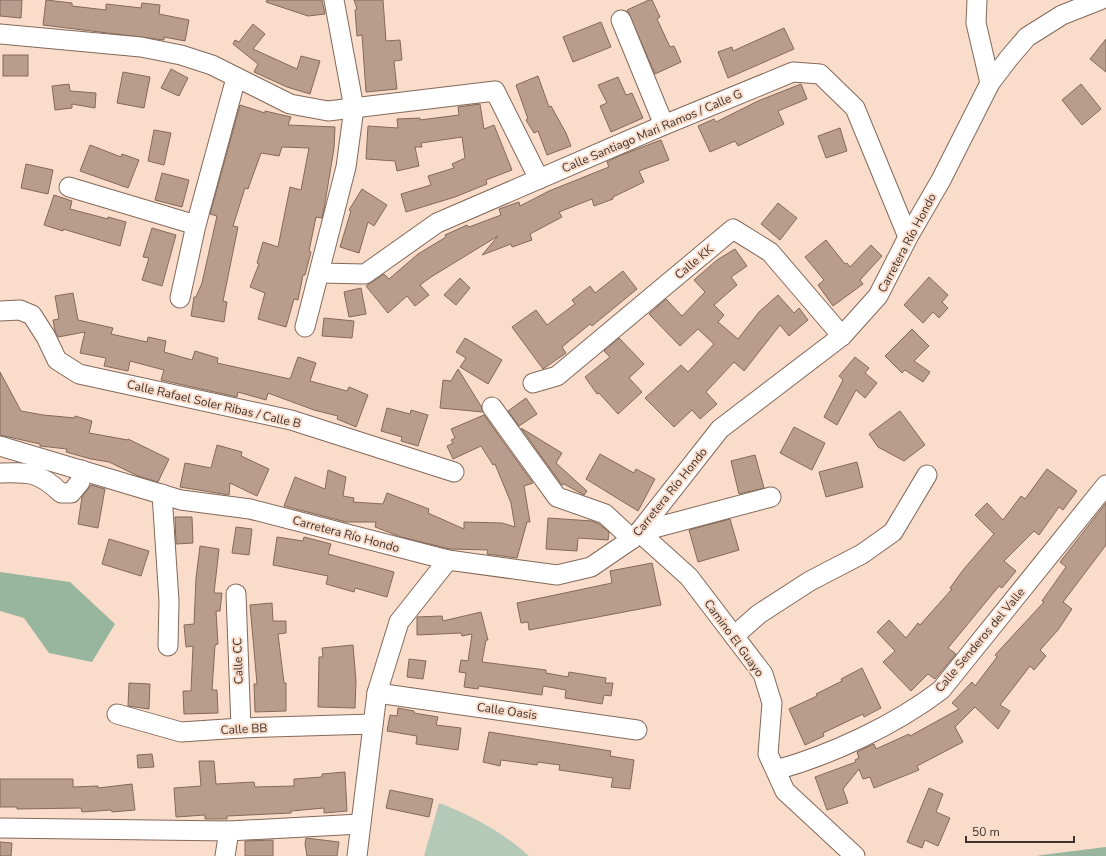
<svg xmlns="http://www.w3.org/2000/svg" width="1106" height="856" font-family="'Nunito Sans',sans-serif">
<rect width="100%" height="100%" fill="#fadccb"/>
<path fill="#b5c9b8" d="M439 803C471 815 504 833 529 856H424Z"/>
<g fill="#98b59d">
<polygon points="0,572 70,582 115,624 92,662 49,653 24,618 0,611"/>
<polygon points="1106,847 1106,856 1037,856 1042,855"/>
</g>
<g fill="#b99d8c" stroke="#84695a">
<polygon points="0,0 22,0 21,18 0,16"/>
<polygon points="46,0 72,3 72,6 106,10 106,4 141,8 142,3 160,5 159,14 189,20 185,41 164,37 164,40 43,25"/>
<polygon points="267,0 322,0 325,14 308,16 266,2"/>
<polygon points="354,0 383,0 386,41 400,40 402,60 394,61 397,89 366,92 362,35 357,36 355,10 357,9"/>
<polygon points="649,0 652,0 660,17 657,19 670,47 674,46 681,62 655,74 627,10"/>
<polygon points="601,22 611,47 573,62 563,37"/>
<polygon points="253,24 265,34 253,49 297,69 301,56 320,61 310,94 287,87 254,72 258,64 233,44 235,40 239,42"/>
<polygon points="784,28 794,49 728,78 718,52 732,47 733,51"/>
<polygon points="1106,39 1106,72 1090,59"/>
<rect x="3" y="55" width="25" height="21"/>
<polygon points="171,69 188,78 179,96 161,88"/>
<polygon points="123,72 150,77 144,108 117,103"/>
<polygon points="538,76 549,107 551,106 566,133 571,146 547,155 538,131 534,133 526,120 528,119 516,85"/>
<polygon points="618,77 626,95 632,93 643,118 611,132 600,106 607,103 598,85"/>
<polygon points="69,84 70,91 96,93 95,108 72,104 72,108 55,110 52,86"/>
<polygon points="801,84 807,99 778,111 784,124 738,146 735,141 710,152 698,126 714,119 716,122 758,101"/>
<polygon points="1081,84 1101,109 1082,125 1062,100"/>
<polygon points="480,104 484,129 494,125 512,170 486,180 487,184 455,197 406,212 401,194 431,185 428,176 454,168 452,164 465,158 462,137 421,143 422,147 415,147 419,166 397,171 395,161 366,159 368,126 398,128 397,119 420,118 420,120 459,115 458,107"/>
<polygon points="240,105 265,113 265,111 291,117 288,125 335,127 334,148 324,209 322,218 316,217 309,251 311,252 305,275 303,275 298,300 294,299 286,327 258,319 265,293 250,287 259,264 257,263 263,242 278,247 290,187 301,190 309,148 282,147 279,156 261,153 248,189 245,188 233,226 238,227 223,301 227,302 224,322 191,316 194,297 196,297 202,283 217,216 210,214"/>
<polygon points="840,128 847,151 826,158 818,136"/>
<polygon points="154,130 171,133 164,165 148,161"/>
<polygon points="661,140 669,160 639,171 644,182 613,197 613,199 594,206 592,199 559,212 562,217 530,234 532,240 512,247 511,244 482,255 498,236 431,277 420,285 429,295 415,306 407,296 388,313 366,286 384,274 389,279 418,254 446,237 445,235 467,225 469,227 501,215 499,209 519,202 520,206 549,191 609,167 607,162 619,156"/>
<polygon points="90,145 121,157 122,154 139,160 128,188 80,171"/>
<polygon points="26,164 53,170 48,194 21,188"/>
<polygon points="162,173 189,180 182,207 155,200"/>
<polygon points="362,189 387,205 374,226 368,222 359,253 340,247 351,211 349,210"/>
<polygon points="54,195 72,201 70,209 108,219 108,217 126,222 120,246 63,229 63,231 44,225"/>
<polygon points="778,203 797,218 780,240 761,224"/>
<polygon points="152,228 176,235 162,286 142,280 149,258 143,257"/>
<polygon points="826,240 845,264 847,263 850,267 871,245 882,256 860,280 863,284 833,306 818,285 824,280 805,257"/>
<polygon points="735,249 747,266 731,277 737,285 714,305 724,315 718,322 738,339 759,312 778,295 794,313 799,308 808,320 789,336 780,325 744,371 734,362 706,392 717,404 700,419 692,410 674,427 645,398 681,365 688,372 714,344 698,329 680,346 649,314 666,299 682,316 705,292 694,280 717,260"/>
<polygon points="623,271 637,289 592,326 590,324 562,347 566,353 543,369 512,327 536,310 547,325 575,304 572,300 590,286 595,293"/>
<polygon points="929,277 948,295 942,302 948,308 939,318 933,312 923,323 904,305"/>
<polygon points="460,278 470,288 456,305 444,295"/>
<polygon points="361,288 366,314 349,317 344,292"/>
<polygon points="73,293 78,320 113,328 111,334 147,342 148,337 166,341 164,352 192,360 195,351 218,358 217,363 290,379 298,357 316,363 310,381 347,391 349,387 368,395 356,427 337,419 338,416 314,410 268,393 266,400 238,392 237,397 161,380 164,370 130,361 128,371 104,366 106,358 80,353 85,332 58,337 55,331 53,320 59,319 55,296"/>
<polygon points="324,318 354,321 352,338 322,336"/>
<polygon points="912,329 929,346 914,361 930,372 923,382 905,370 902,373 885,356"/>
<polygon points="465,338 502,360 488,384 460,367 466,358 456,352"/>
<polygon points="619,338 644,364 629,378 642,392 618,414 599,393 597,394 585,377 610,357 604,351"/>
<polygon points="855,357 869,368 865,373 877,383 865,398 856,390 837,425 824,417 843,380 839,376"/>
<polygon points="458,369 481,406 483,412 440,408 443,380 451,381"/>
<polygon points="0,372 21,411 43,415 75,418 75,416 92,421 89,433 128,440 128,439 169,459 158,482 138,476 109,462 91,459 66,452 67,449 40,446 40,444 0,435"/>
<polygon points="526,398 537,414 519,426 508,411"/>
<polygon points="387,408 410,414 411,410 428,415 418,446 401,441 402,437 381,431"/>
<polygon points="900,411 925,445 904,461 878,447 869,434"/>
<polygon points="484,415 533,483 524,486 530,522 527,522 517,558 487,554 488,550 450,549 401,537 375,527 376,522 346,522 284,506 295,477 325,489 328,470 346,477 343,496 354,498 353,502 383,504 387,493 429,509 428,513 464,529 464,522 502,523 515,527 511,503 495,464 493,465 481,446 453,459 447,446 453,443 451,440 455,438 451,429"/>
<polygon points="794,427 825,443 812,470 780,453"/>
<polygon points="521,428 562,453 556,463 587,491 584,495 564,484 562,485"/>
<polygon points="217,445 242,452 241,456 269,469 257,496 230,483 229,495 180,487 185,463 211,468"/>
<polygon points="600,454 634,473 636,469 655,479 638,511 586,479"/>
<polygon points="755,455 764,488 739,494 731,461"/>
<polygon points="857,462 863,487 826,497 819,472"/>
<polygon points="1047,469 1077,491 1063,510 1059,507 1039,535 1034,531 1004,561 1016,571 1002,588 999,586 948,648 956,654 935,679 928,674 911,691 883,662 895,651 877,632 889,620 906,638 918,623 920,625 952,589 950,588 963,570 994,534 975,515 987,503 1003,520 1021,496 1025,499"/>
<polygon points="91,485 105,489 98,528 78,524 82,497"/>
<polygon points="1106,503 1106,545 1063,602 1072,609 1058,630 1040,650 1046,656 1034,670 1030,666 1000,705 1010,711 998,729 975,707 955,727 963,742 917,766 919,770 874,788 870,777 863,779 859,769 843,789 848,803 827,810 815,777 856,762 855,760 859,758 857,752 874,744 876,749 909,734 910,736 959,709 952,703 972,682 975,686 997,657 995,655 1044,602 1042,601 1066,567 1060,562"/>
<polygon points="175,517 192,517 193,543 176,544"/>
<polygon points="548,518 592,521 599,524 609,532 608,540 578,538 577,551 546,549"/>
<polygon points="730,519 739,550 698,562 689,530"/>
<polygon points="236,527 252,529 249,555 232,553"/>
<polygon points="277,537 303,541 304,537 331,544 328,554 394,572 387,597 355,588 354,592 326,584 328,576 273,565"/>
<polygon points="109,539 149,551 141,576 102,564"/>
<polygon points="200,546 219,549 214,593 222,593 220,611 216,611 218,644 215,645 212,690 217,690 218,713 184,714 183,691 191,691 193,646 186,647 184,625 194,624 196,578"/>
<polygon points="652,563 661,605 529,630 528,622 521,623 517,603 612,583 610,571"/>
<polygon points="272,603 273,621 286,621 286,633 278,634 284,683 286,683 286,711 255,712 254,684 257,684 250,605"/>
<polygon points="481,612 488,640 486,640 482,662 546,670 546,673 568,677 569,672 606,678 605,683 613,683 611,696 604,695 602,704 565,698 566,690 543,686 542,695 479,686 478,689 464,687 466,673 459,672 461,660 468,661 472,634 462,636 461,633 417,635 417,617 442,616 443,621"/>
<polygon points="353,645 356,681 355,708 318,707 319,657 323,657 322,648"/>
<polygon points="409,659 426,661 423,679 407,677"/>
<polygon points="862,668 881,708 864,717 863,714 823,733 824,736 805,745 789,709 817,696 816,694 842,681 841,679"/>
<polygon points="129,683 150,684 149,709 128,706"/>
<polygon points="398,708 414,711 414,713 438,717 436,725 461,728 458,750 416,744 417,736 387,731 390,715 397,716"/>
<polygon points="489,732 611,751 610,756 634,760 630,789 611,787 613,778 559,770 560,765 538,762 537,765 501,760 500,766 483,762"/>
<polygon points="152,754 154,767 138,768 137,755"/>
<polygon points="199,761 214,761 216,784 254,782 255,787 294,786 294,779 322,777 322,774 345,772 347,811 324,813 324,808 291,811 291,813 227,816 227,819 205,819 205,815 176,817 174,788 201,786"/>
<polygon points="0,779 73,779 73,787 98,786 98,788 132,784 135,810 112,812 111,810 82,812 81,808 17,809 17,807 0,807"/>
<polygon points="929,788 943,794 936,812 950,818 938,846 925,840 922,848 907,842"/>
<polygon points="390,790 433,799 429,817 386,808"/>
<polygon points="306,838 339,842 337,856 307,856 305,844"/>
<polygon points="273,840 273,856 245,856 245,841"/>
<polygon points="0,842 12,843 11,856 0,856"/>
</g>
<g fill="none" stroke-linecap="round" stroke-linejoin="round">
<g stroke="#83695a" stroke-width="21">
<g id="minor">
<polyline points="977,0 976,23 990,83"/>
<polyline points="621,20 664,125"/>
<polyline points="0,34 141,47 181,55 212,65 290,104 328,111 495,91 539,179"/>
<polyline points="69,187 196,225"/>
<polyline points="320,273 365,274 437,223 664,125 793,72 820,74 855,108 908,237"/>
<polyline points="180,298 196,225 236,78"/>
<polyline points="0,311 20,310 32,315 46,337 57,360 79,374 291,420 454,472"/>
<polyline points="305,327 346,167 354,108 334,0"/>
<polyline points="533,383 557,376 733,229 770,252 842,336"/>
<polyline points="492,407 557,497 605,514 632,539"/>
<polyline points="0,446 181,500 250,509 448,560 557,575 591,567 632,539 639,532 720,429 842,336 878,296 908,237 941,180 990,83 1009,58 1027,37 1062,15 1100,0"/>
<path d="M0 473C30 472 39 472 61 493H71L80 482 82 470"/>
<polyline points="162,494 169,601 168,646"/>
<polyline points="639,532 689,577 763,674 772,703 768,754 785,791 855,856"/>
<polyline points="639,532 771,497"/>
<polyline points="236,594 241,728"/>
<polyline points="734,636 759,614 810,581 862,554 893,532 927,475"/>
<polyline points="377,693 637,730"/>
<polyline points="117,714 181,732 241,728 373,724"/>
<path d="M776 770C831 755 895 725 941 690L1106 485"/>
<polyline points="0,828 229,831 360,824"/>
<polyline points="225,856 229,831"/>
<polyline points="357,856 377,693 399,622 448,560"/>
</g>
</g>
<use href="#minor" stroke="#fff" stroke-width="19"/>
</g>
<g text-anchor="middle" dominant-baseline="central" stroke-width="4" stroke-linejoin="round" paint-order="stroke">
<g font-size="12" fill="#3e332c" stroke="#fadccb">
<text transform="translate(652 131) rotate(-23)">Calle Santiago Mari Ramos / Calle G</text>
<text transform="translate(907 243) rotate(-62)">Carretera Río Hondo</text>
<text transform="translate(694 262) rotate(-40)">Calle KK</text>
<text transform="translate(214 404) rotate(13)">Calle Rafael Soler Ribas / Calle B</text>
<text transform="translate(670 492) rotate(-51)">Carretera Río Hondo</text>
<text transform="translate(346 534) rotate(15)">Carretera Río Hondo</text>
<text transform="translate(734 638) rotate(54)">Camino El Guayo</text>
<text transform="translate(980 640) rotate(-50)">Calle Senderos del Valle</text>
<text transform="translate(238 661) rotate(-92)">Calle CC</text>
<text transform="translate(507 711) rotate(8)">Calle Oasis</text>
<text transform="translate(244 729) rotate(-3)">Calle BB</text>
</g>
</g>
<path d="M966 836v6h108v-6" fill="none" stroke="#3e332c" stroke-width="2"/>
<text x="972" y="836" font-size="12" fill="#3e332c" stroke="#fadccb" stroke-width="3" paint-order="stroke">50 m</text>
</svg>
